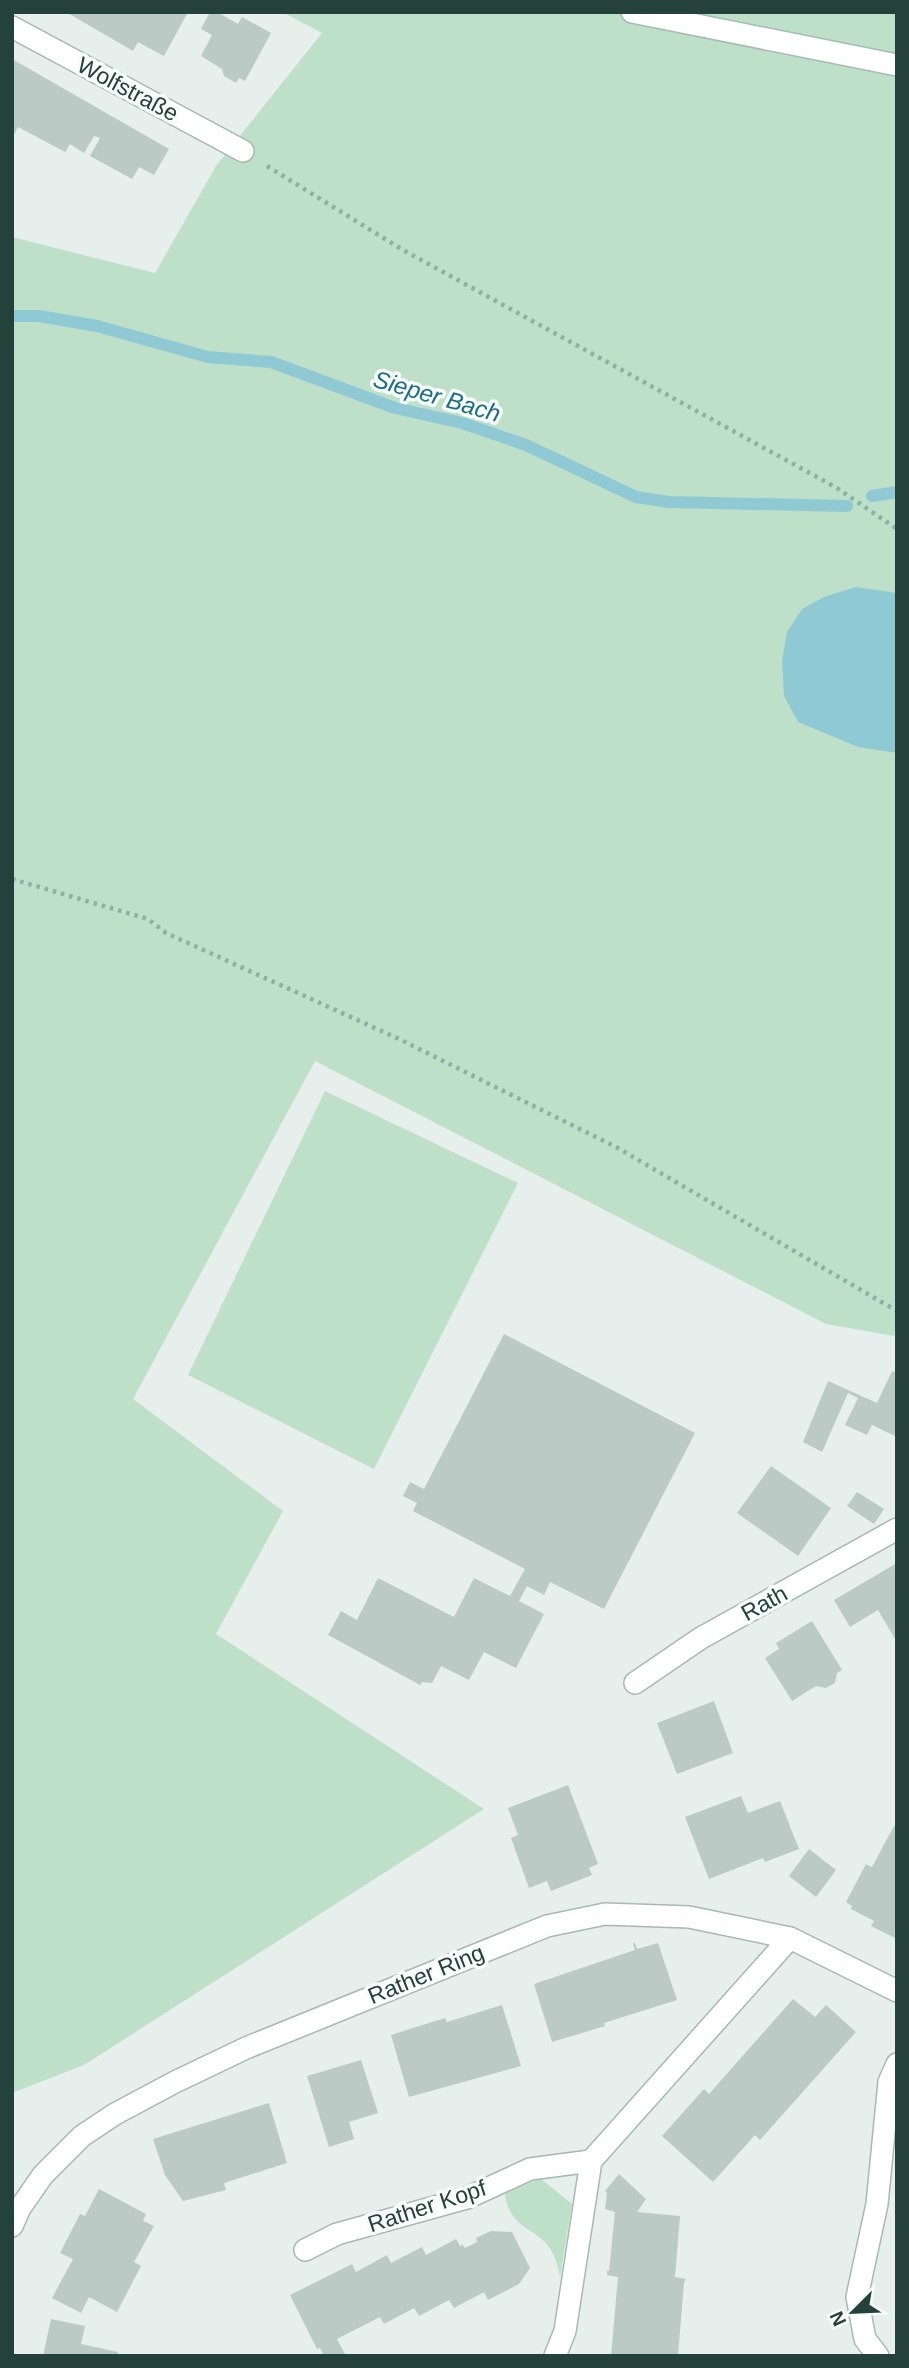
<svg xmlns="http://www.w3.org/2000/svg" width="909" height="2368" font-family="Arial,sans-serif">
<rect width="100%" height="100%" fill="#e6efeb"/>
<g fill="#bfe0c8">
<polygon points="282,12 897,12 897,1329 894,1336 826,1324 315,1061 133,1399 283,1511 216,1634 484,1809 84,2065 12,2093 12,237 155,273 216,166 322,33"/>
<polygon points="325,1091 518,1183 374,1469 188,1375"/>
<path d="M541 2179 572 2204 560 2277C552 2226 522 2239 508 2207 506 2202 505 2195 504 2190Z"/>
</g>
<polygon fill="#8ec9d4" points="856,587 897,593 897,753 858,747 798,722 784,696 782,661 787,632 802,609 824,597"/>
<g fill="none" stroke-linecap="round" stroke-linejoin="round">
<g stroke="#8ec9d4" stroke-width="12">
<polyline points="12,316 39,316 97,326 208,357 271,362 395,408 462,423 526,445 636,497 669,502 847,506"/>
<polyline points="872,496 897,492"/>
</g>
</g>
<g fill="#bbcac4">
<polygon points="66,12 188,12 164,56 138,42 133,51"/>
<polygon points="210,12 217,12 238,24 242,17 271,33 245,81 239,78 236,83 224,76 222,69 201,56 212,35 201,29"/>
<polygon points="12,59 169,149 154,175 139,167 132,179 90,156 100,138 94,136 84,153 70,144 65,152 18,127 14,135 12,133"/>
<polygon points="504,1334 695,1433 604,1609 550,1582 544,1595 527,1586 519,1601 544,1614 516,1668 484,1652 469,1680 441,1666 432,1683 422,1682 420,1685 328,1635 341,1611 357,1620 378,1578 454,1617 474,1578 510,1596 525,1569 413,1511 417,1503 403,1496 410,1482 424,1489"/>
<polygon points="892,1371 897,1373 897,1437 872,1425 867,1435 845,1425 858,1398 848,1393 822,1452 803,1442 828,1381 877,1403"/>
<polygon points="771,1466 831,1508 798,1556 737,1513"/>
<polygon points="857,1492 884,1509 874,1524 847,1506"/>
<polygon points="897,1563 897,1642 878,1610 850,1627 834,1600"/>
<polygon points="812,1621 842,1670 837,1673 835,1683 826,1688 816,1686 792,1701 765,1658 779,1649 776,1643"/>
<polygon points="714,1701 733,1753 677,1774 657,1723"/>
<polygon points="568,1785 598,1864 589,1868 592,1875 551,1891 547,1881 529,1888 511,1838 518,1835 508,1808"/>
<polygon points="741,1796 748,1813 780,1801 799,1849 765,1862 763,1858 709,1879 685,1817"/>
<polygon points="894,1826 897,1828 897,1939 871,1926 874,1921 851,1909 852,1906 846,1902 866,1864 872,1867"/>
<polygon points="809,1849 836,1870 816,1897 789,1876"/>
<polygon points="633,1943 635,1943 637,1949 658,1943 677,2000 604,2023 605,2026 552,2042 534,1984 635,1950"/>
<polygon points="793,1999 815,2017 826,2005 856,2032 760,2140 755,2135 713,2182 662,2136 704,2089 709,2094"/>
<polygon points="502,2005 521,2066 409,2097 391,2035 445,2018 447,2022"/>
<polygon points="361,2060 378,2113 349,2122 354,2139 329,2147 307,2076"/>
<polygon points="269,2103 287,2163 224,2183 226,2190 183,2201 165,2175 153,2139"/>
<polygon points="619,2174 646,2199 637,2212 680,2216 675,2277 686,2279 684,2282 678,2356 611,2356 618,2277 607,2275 607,2271 609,2271 615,2212 605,2209 607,2193 605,2191"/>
<polygon points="99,2189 146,2214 143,2221 154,2226 134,2262 141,2266 117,2312 89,2297 81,2313 52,2298 73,2259 60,2253 80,2214 85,2216"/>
<polygon points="491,2231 512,2232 530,2268 519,2284 488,2300 484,2292 454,2308 449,2300 419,2316 414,2308 384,2324 380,2317 337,2339 346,2356 324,2356 320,2348 317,2349 290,2295 352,2264 356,2272 387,2255 391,2263 422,2247 426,2255 456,2239 460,2246 463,2245 465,2248 477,2242 476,2238"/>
<polygon points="51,2319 85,2326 81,2344 118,2352 117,2356 43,2356"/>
</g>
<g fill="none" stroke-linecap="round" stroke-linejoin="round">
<g stroke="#a8b8b2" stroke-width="24">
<g id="street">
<polyline points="12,27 243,151"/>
<polyline points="635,1683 701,1638 897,1529"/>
<polyline points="12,2226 20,2208 43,2175 82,2136 115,2114 175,2082 246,2048 547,1926 605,1914 689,1917 790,1938 897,1991"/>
<polyline points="305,2250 337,2234 467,2198 530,2169 591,2161"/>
<polyline points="555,2356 565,2331 591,2161 790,1938"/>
<polyline points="878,2356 865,2339 857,2297 877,2204 889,2082 897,2064"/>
</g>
</g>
<g stroke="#a4bbb3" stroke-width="24">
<polyline id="secondary" points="632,12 897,65"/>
</g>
<g stroke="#86b3a5" stroke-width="4.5" stroke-dasharray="3.5 5" stroke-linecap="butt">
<polyline points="267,166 403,250 837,488 897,529"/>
<polyline points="12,879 148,919 166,933 397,1038 616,1147 897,1311"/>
</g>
<use href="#street" stroke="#fff" stroke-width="21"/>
<use href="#secondary" stroke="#fff" stroke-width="21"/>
</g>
<g text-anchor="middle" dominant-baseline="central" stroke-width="7" stroke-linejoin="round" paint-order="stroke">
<g font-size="23" fill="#24423a" stroke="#f7fbf9">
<text transform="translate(128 89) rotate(28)">Wolfstraße</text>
<text transform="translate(764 1603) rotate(-29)">Rath</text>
<text transform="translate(426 1974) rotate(-22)">Rather Ring</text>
<text transform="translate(427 2206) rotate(-18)">Rather Kopf</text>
</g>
<g font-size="24" font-style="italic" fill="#1c6f80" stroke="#f7fbf9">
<text transform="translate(437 396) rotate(16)">Sieper Bach</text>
</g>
</g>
<rect width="909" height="2368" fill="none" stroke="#24423a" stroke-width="28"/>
<g transform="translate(853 2312) rotate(246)" stroke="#f7fbf9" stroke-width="5" paint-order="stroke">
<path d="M0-5L12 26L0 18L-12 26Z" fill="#24423a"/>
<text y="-10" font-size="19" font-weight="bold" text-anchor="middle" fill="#24423a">N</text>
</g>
</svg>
